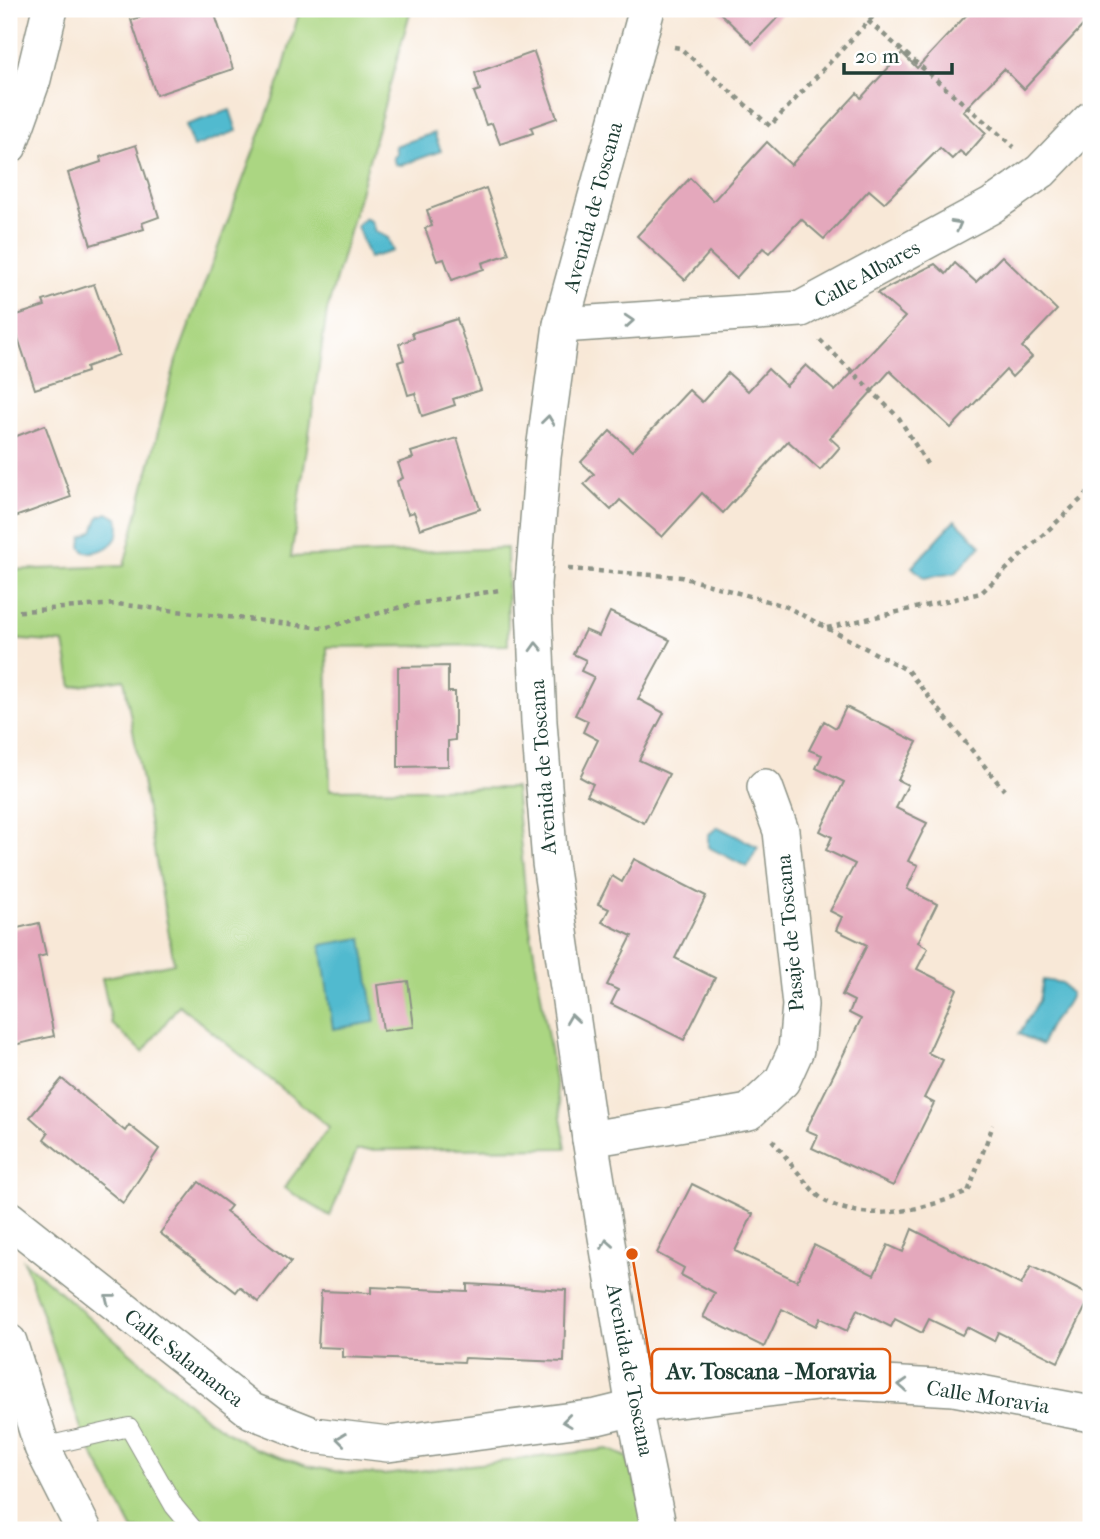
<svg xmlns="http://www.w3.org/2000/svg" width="1100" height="1539" font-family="'IM FELL French Canon',serif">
<rect width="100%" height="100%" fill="#fff"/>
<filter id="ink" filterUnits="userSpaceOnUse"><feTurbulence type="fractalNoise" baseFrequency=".0143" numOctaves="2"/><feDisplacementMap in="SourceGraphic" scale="14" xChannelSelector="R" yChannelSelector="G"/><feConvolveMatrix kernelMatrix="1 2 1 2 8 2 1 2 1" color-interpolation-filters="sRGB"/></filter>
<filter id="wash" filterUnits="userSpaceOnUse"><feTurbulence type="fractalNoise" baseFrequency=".00686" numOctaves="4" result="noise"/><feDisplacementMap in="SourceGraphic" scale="28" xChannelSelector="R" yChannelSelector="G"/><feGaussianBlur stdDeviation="1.57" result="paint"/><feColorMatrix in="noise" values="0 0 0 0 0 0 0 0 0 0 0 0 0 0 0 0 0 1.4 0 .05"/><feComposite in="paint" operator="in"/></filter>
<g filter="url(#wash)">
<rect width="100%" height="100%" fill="#f8e8d7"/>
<g fill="#abd682" stroke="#658a5b" stroke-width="2">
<polygon points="300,9 411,9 327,311 291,557 507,548 508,645 327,647 330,790 515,788 527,909 566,1148 357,1150 330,1216 284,1188 329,1127 179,1005 143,1052 112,1024 102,978 174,963 124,679 72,687 64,643 9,639 9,570 124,566 176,361 281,77"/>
<polygon points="24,1261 208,1420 256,1449 307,1466 344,1473 384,1475 608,1449 627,1457 650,1530 133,1530 84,1437"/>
</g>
<g fill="#51bacf" stroke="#387c82" stroke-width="2">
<polygon points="230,110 237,131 193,147 185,125"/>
<polygon points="434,133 441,151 402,165 395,164 393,157 397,154 395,146"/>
<polygon points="364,218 371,221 375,231 388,238 393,251 369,258 357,226"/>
<path d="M108 513 117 518C125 539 106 554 85 552L81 547 82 537 93 531 99 516Z"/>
<polygon points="955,520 981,545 956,573 924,578 912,567"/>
<polygon points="718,827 758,847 747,867 708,847 708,835"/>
<polygon points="362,938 375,1022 333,1029 321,945"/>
<path d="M1043 980 1062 983 1071 994C1066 1012 1048 1018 1042 1045L1019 1034 1039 1001Z"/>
</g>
<g id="blocks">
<g fill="#e4a8bc">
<polygon points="166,9 213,9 233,69 156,95 131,20"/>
<polygon points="716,9 786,9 752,44"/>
<polygon points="972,9 1091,9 1091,17 1024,89 1004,69 963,111 986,133 966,156 960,151 952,159 940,148 884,203 869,190 824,239 801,219 769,253 763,248 736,278 709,253 685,280 637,236 690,178 713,201 767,142 791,165 857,93 861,98 902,53 917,68"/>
<polygon points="534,52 557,118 531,127 533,133 500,144 492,123 486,125 480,108 474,92 480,90 475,73"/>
<polygon points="136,145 159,217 142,223 144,229 91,245 68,173 101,162 100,157"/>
<polygon points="486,188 509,254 482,263 484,269 452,280 444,259 437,261 425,228 432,226 427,210"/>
<polygon points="1002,256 1057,310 1022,347 1032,357 1012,377 1006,370 951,428 890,371 830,438 840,447 820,470 788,441 723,513 702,493 662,537 620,500 611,510 584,484 594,474 581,462 610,431 632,451 689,390 702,402 728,373 748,391 768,369 786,386 806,365 835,391 905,317 877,293 935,264 946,274 955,263 976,282"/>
<polygon points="94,284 119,355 86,367 87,372 35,389 11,317 45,306 43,301"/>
<polygon points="457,319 481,390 453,399 455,405 422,416 415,393 408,395 403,378 398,362 404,360 399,344 414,338 412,333"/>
<polygon points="45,425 71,497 9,519 9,439"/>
<polygon points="457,438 480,509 420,529 414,512 408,514 402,498 397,481 403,478 398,463 413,458 411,452"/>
<polygon points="610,612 670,640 638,699 664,713 639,760 669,774 644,823 587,795 593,784 580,777 598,740 583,732 588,721 575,715 594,677 581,671 586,660 573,654 585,630 599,636"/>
<polygon points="448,666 448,692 455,692 455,740 448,741 448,766 398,767 398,667"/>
<polygon points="846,707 917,742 898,780 908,785 896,808 927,823 908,861 918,865 907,889 937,904 918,942 928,948 917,969 957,989 928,1053 943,1060 924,1098 934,1103 893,1186 812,1148 818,1135 806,1130 861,1019 849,1013 854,1001 842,995 867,945 836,930 842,917 830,911 855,864 826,850 832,837 820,831 844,782 816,768 822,755 809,750 824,721 836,728"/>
<polygon points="634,859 706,896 675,958 715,978 684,1040 611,1004 618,990 607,985 632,936 602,922 609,909 598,904 612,876 622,882"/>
<polygon points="39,923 46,955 38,957 54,1036 9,1046 9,930"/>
<polygon points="408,981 414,1027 383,1031 377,985"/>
<polygon points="62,1079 125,1131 129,1125 159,1149 123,1203 44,1139 48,1133 30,1117"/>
<polygon points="199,1182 231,1206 226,1212 291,1262 259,1302 240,1287 236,1292 160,1233"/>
<polygon points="692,1184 753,1214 735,1251 797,1281 814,1245 874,1275 888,1245 903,1252 912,1229 1021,1285 1031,1266 1091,1296 1058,1362 998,1332 994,1341 967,1327 962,1335 929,1319 922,1333 895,1319 891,1327 857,1310 847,1331 820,1318 816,1326 782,1309 764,1347 703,1317 715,1293 681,1275 684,1268 657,1253"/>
<polygon points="467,1284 566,1290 564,1362 465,1358 464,1362 343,1357 343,1348 318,1347 321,1291 371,1293 371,1287 467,1291"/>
</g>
</g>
</g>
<g filter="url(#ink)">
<use href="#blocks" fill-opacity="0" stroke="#8c9286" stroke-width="2"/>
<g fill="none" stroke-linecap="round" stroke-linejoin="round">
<g stroke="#8c9286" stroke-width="20">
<polyline id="lane" points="42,1447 129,1427 174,1506 194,1530"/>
</g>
<g stroke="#8c9286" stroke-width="38">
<g id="street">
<polyline points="647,9 561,325 543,457 533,584 539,722 550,863 590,1139 634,1408 659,1530"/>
<polyline points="9,146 33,79 50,9"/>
<polyline points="561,325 801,309 991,206 1041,171 1091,119"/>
<polyline points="590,1139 749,1112 782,1081 796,1050 800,1005 781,831 765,787"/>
<polyline points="9,1219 252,1411 313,1435 388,1444 597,1417 654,1403 833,1381 954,1388 1091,1414"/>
<polyline points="9,1342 42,1447 84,1530"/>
</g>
</g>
<g stroke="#8c9286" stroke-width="4.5" stroke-dasharray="5 5" stroke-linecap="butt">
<polyline points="868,21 1014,147"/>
<polyline points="674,47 680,48 770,126 880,9"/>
<polyline points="820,340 899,418 927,464"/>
<polyline points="568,569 681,577 785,606 907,670 1004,790"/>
<polyline points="9,612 116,604 324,628 409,605 500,590"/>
<polyline points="827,628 981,593 1091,490"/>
<path d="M772 1140C784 1153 812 1194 825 1201 867 1224 926 1209 968 1192L993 1125"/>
</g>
<use href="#lane" stroke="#fff" stroke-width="18"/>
<use href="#street" stroke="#fff" stroke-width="35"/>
</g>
<defs><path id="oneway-chevron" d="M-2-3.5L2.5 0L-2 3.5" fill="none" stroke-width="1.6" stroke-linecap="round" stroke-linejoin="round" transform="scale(1.75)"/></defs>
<g stroke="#8f9e9a">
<use href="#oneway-chevron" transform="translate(957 225) rotate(-29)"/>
<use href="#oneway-chevron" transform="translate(629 321) rotate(-4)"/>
<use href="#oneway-chevron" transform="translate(548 420) rotate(-83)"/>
<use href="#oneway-chevron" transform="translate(536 647) rotate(-92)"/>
<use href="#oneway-chevron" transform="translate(572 1019) rotate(-98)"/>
<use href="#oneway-chevron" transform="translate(607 1244) rotate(-100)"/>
<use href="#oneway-chevron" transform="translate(109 1298) rotate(-142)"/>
<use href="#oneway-chevron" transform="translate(903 1385) rotate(-177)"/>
<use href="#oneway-chevron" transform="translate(567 1421) rotate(173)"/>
<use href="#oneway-chevron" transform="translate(341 1439) rotate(-173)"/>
</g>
</g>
<g text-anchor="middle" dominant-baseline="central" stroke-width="5" stroke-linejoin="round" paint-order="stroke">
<g font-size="21" fill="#1f3d34" stroke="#fff">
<text transform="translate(593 207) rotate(-75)">Avenida de Toscana</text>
<text transform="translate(867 274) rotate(-29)">Calle Albares</text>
<text transform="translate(543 767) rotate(-94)">Avenida de Toscana</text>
<text transform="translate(790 933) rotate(-95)">Pasaje de Toscana</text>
<text transform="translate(184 1358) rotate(38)">Calle Salamanca</text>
<text transform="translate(630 1370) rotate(79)">Avenida de Toscana</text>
<text transform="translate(988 1397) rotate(9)">Calle Moravia</text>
</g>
</g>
<path fill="none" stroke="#de580e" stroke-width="2.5" d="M632 1254L652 1371"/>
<circle fill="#de580e" stroke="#fff" stroke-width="2.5" cx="632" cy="1254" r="7"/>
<rect fill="#fff" stroke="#de580e" stroke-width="2.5" x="652" y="1349" width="238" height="44" rx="7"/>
<g font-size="23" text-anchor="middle" font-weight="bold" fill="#1f3d34">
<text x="771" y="1379">Av. Toscana - Moravia</text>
</g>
<rect width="1100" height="1539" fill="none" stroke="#fff" stroke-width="35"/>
<path d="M844 63v10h108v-10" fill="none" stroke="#1f3d34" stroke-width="3.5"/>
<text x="855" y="63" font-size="21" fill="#1f3d34" stroke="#ffffff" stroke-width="5" paint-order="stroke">20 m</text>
</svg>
